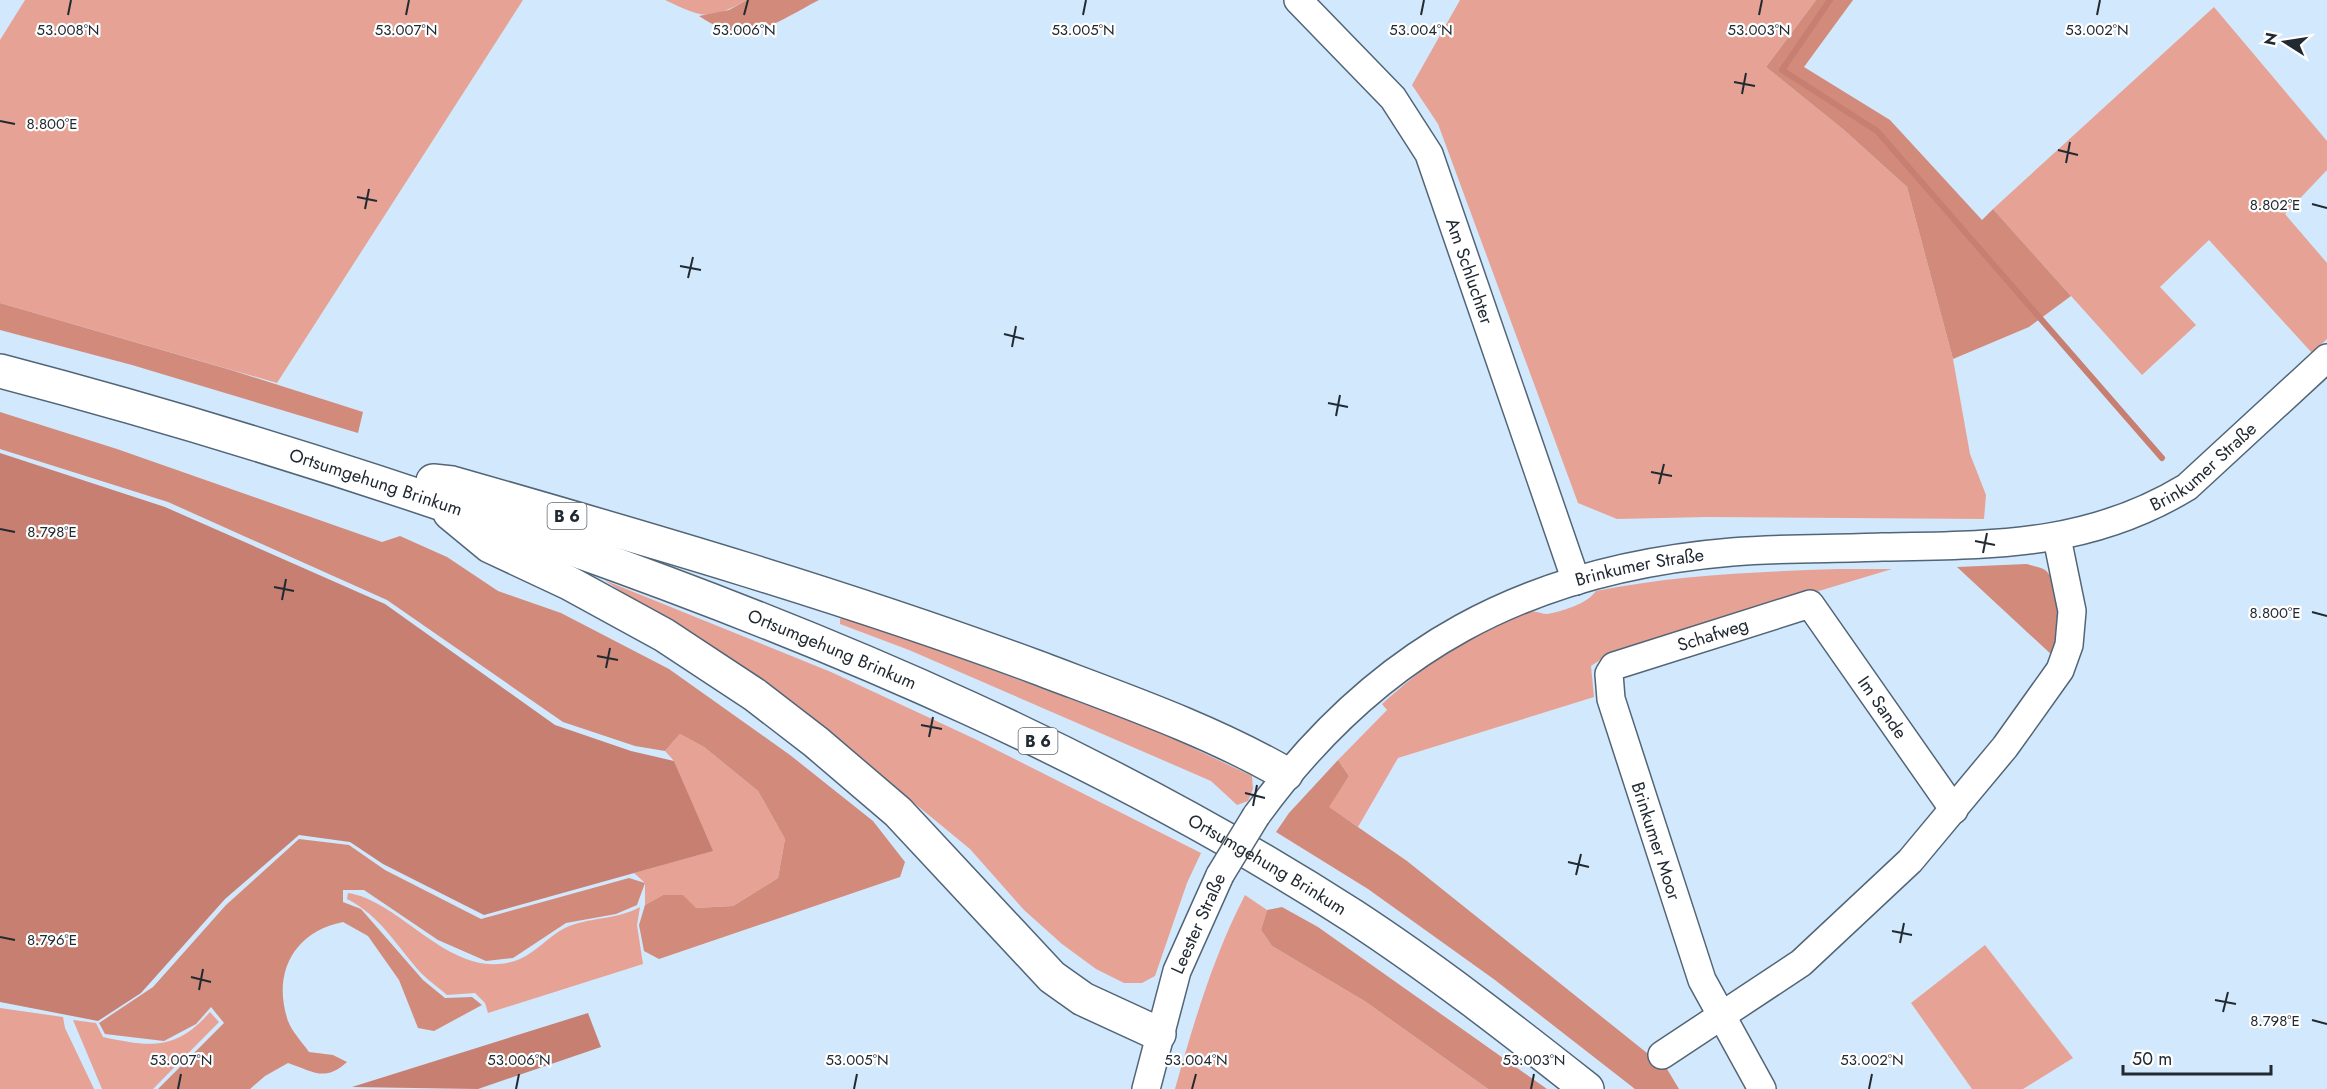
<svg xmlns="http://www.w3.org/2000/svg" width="2327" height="1089" font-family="Jost,sans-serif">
<rect width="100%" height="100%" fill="#d2e8fd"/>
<g fill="#e6a395">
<polygon points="25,0 523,0 277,383 0,303 0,40"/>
<path d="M665 0H747C709 21 703 18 665 0Z"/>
<polygon points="1460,0 1816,0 1766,67 1844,130 1907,187 1953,359 1970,454 1986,495 1984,519 1707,517 1617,519 1578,503 1438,124 1412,85"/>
<polygon points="2214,7 2327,141 2327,170 2285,214 2327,263 2327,339 2312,353 2209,240 2160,287 2196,325 2142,375 1993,209"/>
<path d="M1837 569H1892L1609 654 1591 666 1594 697 1398 758 1358 827 1328 807 1349 776 1338 760 1387 710 1382 704C1424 666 1474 628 1530 612 1536 610 1541 614 1547 614 1563 611 1587 604 1596 591 1676 575 1755 572 1837 569Z"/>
<polygon points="604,580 831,672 975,739 1201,853 1187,883 1155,976 1142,983 1124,983 1096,969 1062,944 1024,910 970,849 801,710"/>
<polygon points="849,617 1157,731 1252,776 1253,789 1248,801 1237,805 1211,781 909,650 840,624 840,619"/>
<polygon points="680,734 704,747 758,791 785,839 778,878 733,906 696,908 663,895 645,905 645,883 634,873 712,851 674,761 665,751"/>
<path d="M348 893C403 901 454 986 520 959 536 952 549 936 565 928 588 917 617 920 640 907L637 925 643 964 488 1013 485 1003 475 993 447 995C439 988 429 981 422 974 397 947 381 916 347 899Z"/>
<path d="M1245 895 1267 910 1261 930 1272 946 1366 1002 1488 1089H1175C1194 1022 1213 957 1245 895Z"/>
<polygon points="1985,945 2073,1058 2023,1089 1972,1089 1911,1003"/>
<polygon points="0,1008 63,1017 65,1028 94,1089 0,1089"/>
<path d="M210 1012 219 1022 153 1089H102L73 1020 96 1023 103 1037C150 1047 176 1051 210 1012Z"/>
</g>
<g fill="#d28a7b">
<path d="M747 0H819C776 22 746 49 699 16L729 10Z"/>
<polygon points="1816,0 1853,0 1804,67 1890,120 1982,220 1993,209 2071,296 2029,327 1953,359 1907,187 1844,130 1766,67"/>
<polygon points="0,303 231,370 363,412 358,433 132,365 0,330"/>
<polygon points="0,412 117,449 382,542 400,536 447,557 498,591 561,613 669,669 790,755 873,821 905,862 900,877 659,959 644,951 639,925 645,905 663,895 683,895 696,908 733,906 778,878 785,839 758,791 704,747 680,734 665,751 635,746 563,722 387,600 168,502 0,449"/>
<path d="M2027 564C2032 566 2041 567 2045 570 2062 583 2063 638 2053 656L1957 567Z"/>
<polygon points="1338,760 1349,776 1329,807 1407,861 1667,1069 1679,1089 1635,1089 1495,980 1368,889 1276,832 1289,813"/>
<path d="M299 839 349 845 385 870 481 919 629 878 645 883 637 905 616 914 566 923 513 958 486 961 438 940 364 890H343V902L361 909 423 980 445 998 472 997 482 1005 434 1031 418 1028 399 980 368 936 343 922C293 932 272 974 288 1021 292 1032 303 1043 309 1052L333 1055 347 1062C325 1082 314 1072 288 1063L265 1076 250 1089H158L224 1023 211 1007 196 1024 164 1041 105 1034 99 1023 153 987 226 905Z"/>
<polygon points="1282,907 1318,927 1547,1089 1488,1089 1366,1002 1272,946 1261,930 1267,910"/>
</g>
<g fill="#c67f70">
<polygon points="0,453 165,507 385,604 555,725 631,751 674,761 713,851 484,915 383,864 350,842 299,835 225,899 141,993 98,1021 0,1002"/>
<polygon points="588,1013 601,1047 478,1089 352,1087"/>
</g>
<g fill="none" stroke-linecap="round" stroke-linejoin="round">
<polyline stroke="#c67f70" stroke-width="6" points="1830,0 1782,70 1877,131 2162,458"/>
<g stroke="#526577" stroke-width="30">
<g id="minor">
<path id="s1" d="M1298 0 1393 98 1429 154 1576 581"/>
<path id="s2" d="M1256 816C1377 649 1527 569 1732 552 1782 548 1832 549 1882 547 1993 545 2088 547 2187 487L2327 358"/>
<polyline points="1662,1055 1801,963 1910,861 2005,747 2060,670 2069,645 2072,611 2057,538"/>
<path id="s3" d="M1146 1089 1177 971 1220 875"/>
<path id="s4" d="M1762 1089 1702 980 1611 699 1609 674 1614 666 1810 604 1954 810"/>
</g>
</g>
<g stroke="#526577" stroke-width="36">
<g id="highway">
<path id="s5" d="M0 371C191 421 378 480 564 546 838 643 1109 759 1353 916 1434 969 1511 1029 1587 1089"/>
<path d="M433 481 452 483C648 539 844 596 1036 667 1120 699 1208 729 1286 774"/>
<polyline points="450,513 490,546 569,583 664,635 755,695 816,742 898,812 1052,977 1083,999 1159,1034"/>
</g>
</g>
<use href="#minor" stroke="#fff" stroke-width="27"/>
<use href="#highway" stroke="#fff" stroke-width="33"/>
<g stroke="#526577" stroke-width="30" stroke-linecap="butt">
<polyline id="minor-bridge" points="1220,875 1256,816"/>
</g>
<use href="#minor-bridge" stroke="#fff" stroke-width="27"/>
</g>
<path fill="none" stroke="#212931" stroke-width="2" d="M68 15 71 0M406 15 409 0M744 15 748 0M1083 15 1086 0M1421 15 1424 0M1759 15 1762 0M2097 15 2100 0M1734 82 1755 86M1742 94 1746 73M0 121 15 124M2058 150 2078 155M2066 163 2070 142M357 197 377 201M2312 204 2327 208M365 209 369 189M680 266 701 270M688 278 693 257M1004 334 1024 339M1012 347 1016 326M1328 403 1348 407M1336 416 1340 395M1651 472 1672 476M1659 484 1664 464M0 529 15 532M1975 541 1995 545M1983 553 1987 533M274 587 294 591M282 600 286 579M2312 612 2327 616M597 656 618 660M606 668 610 648M921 725 942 729M929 737 933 717M1245 793 1265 798M1253 806 1257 785M1568 862 1589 867M1576 875 1581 854M1892 931 1912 935M0 937 15 940M1900 943 1904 923M191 977 211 982M199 990 203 969M2215 1000 2236 1004M2223 1012 2228 992M2312 1020 2327 1024M178 1089 181 1074M516 1089 519 1074M854 1089 857 1074M1192 1089 1196 1074M1531 1089 1534 1074M1869 1089 1872 1074"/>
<g text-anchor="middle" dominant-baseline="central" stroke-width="4.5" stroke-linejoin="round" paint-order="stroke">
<g fill="#fff" stroke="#64696f" stroke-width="1.5">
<rect x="547.5" y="503" width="39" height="26" rx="4.5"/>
<rect x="1018.5" y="728" width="39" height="26" rx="4.5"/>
</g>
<g font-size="16" font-weight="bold" fill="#212931">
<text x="567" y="516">B 6</text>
<text x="1038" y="741">B 6</text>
</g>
<g font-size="18" fill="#212931" stroke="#fff">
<text stroke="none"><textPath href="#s1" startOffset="327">Am Schluchter</textPath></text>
<text stroke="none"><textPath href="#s2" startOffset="1054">Brinkumer Straße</textPath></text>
<text stroke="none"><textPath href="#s5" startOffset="392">Ortsumgehung Brinkum</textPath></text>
<text stroke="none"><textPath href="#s2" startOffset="470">Brinkumer Straße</textPath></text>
<text stroke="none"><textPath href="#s4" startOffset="558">Schafweg</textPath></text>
<text stroke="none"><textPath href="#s5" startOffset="878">Ortsumgehung Brinkum</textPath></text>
<text stroke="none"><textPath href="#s4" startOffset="786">Im Sande</textPath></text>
<text transform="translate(1656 841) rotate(72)">Brinkumer Moor</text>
<text stroke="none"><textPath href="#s5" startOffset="1364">Ortsumgehung Brinkum</textPath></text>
<text stroke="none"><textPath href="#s3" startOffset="174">Leester Straße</textPath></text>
</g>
</g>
<g font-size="15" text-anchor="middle" fill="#212931" stroke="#fff" stroke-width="4.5" stroke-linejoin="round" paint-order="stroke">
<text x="68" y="35">53.008°N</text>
<text x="406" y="35">53.007°N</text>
<text x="744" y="35">53.006°N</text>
<text x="1083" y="35">53.005°N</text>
<text x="1421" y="35">53.004°N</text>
<text x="1759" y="35">53.003°N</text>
<text x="2097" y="35">53.002°N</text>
<text x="52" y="129">8.800°E</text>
<text x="2275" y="210">8.802°E</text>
<text x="52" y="537">8.798°E</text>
<text x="2275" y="618">8.800°E</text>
<text x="52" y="945">8.796°E</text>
<text x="2275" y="1026">8.798°E</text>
<text x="181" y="1065">53.007°N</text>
<text x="519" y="1065">53.006°N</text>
<text x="857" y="1065">53.005°N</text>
<text x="1196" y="1065">53.004°N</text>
<text x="1534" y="1065">53.003°N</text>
<text x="1872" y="1065">53.002°N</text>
</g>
<g transform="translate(2285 42) rotate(282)" stroke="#ffffff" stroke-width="4.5" paint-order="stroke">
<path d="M0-4.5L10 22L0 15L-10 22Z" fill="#212931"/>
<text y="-9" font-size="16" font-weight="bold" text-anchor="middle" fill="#212931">N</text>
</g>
<path d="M2123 1065v9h148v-9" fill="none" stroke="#212931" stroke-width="3"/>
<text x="2132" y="1065" font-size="18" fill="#212931" stroke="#ffffff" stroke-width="4.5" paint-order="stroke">50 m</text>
</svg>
